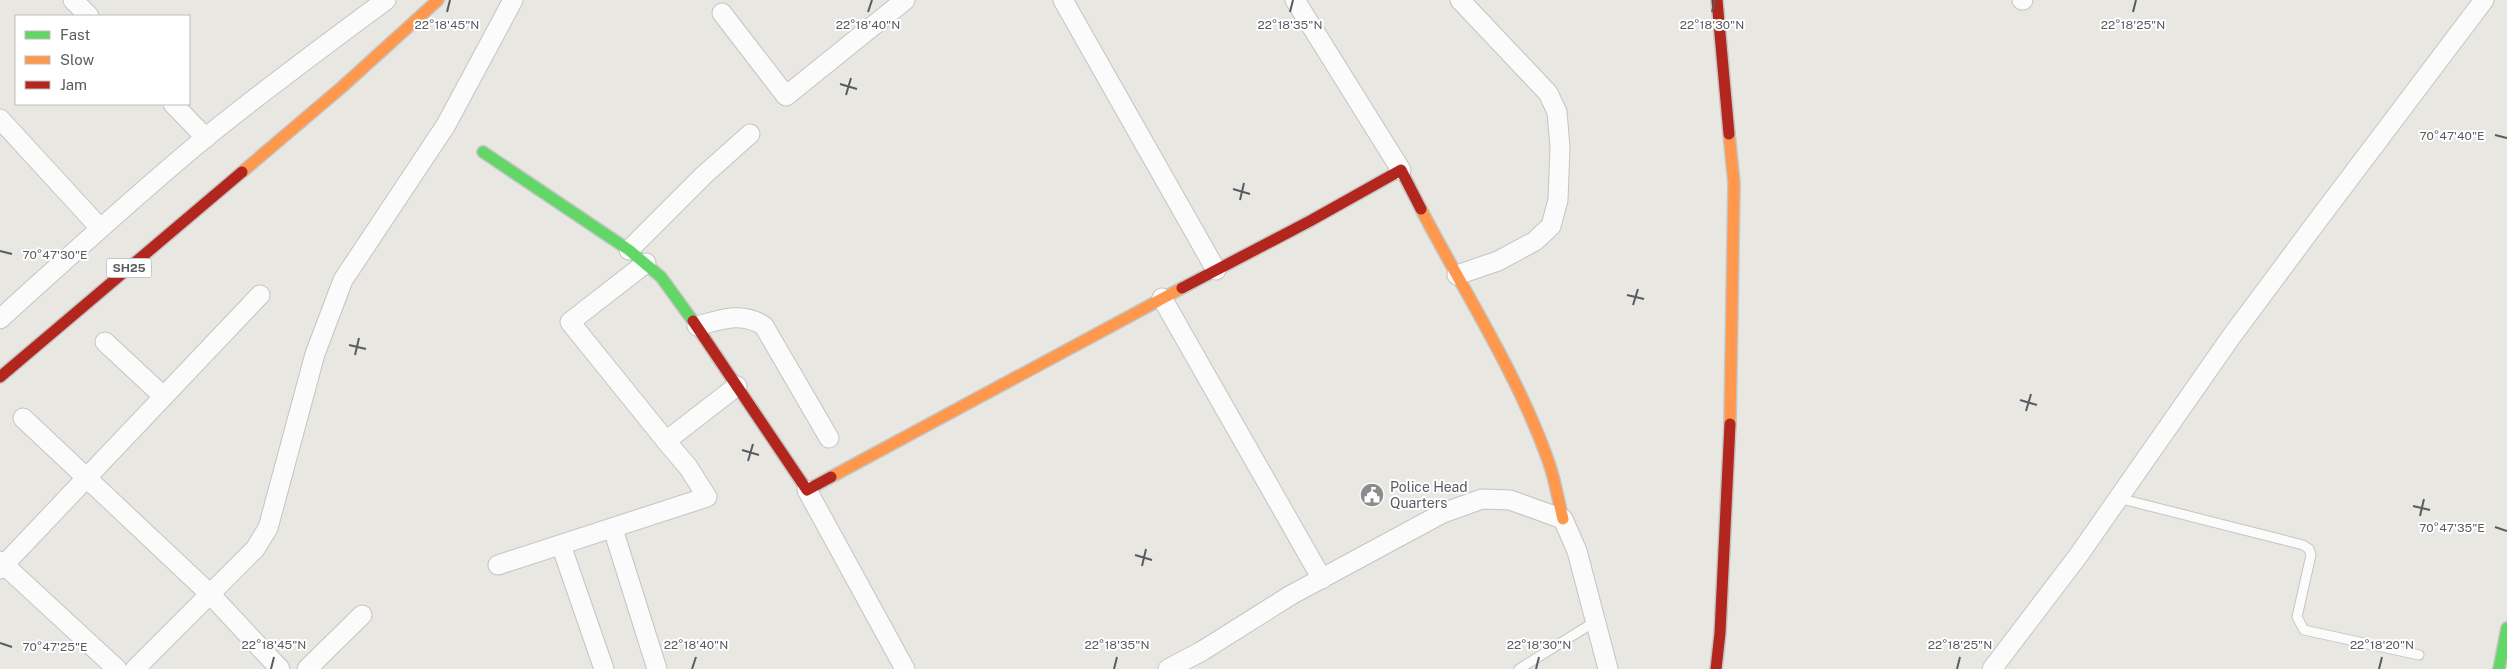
<svg xmlns="http://www.w3.org/2000/svg" width="2507" height="669" font-family="'Public Sans',sans-serif">
<rect width="100%" height="100%" fill="#e8e7e2"/>
<g fill="none" stroke-linecap="round" stroke-linejoin="round">
<g stroke="#c4c4c3" stroke-width="11">
<g id="lane">
<polyline points="2118,498 2303,545 2309,549 2311,555 2297,617 2304,630 2419,655"/>
<polyline points="1519,669 1596,621"/>
</g>
</g>
<g stroke="#c4c4c3" stroke-width="21">
<g id="street">
<polyline points="73,0 89,16"/>
<polyline points="1063,0 1216,270"/>
<polyline points="1295,0 1401,170"/>
<polyline points="2022,0 2023,0"/>
<polyline points="722,13 786,96 905,0"/>
<polyline points="173,104 206,138"/>
<polyline points="0,119 100,228"/>
<polyline points="629,250 704,175 750,134"/>
<polyline points="646,263 570,322 666,441"/>
<polyline points="1457,275 1498,261 1535,241 1551,226 1558,200 1560,147 1557,112 1548,93 1460,0"/>
<polyline points="1162,298 1322,579"/>
<path d="M0 319C67 258 135 196 205 138 264 90 325 45 386 0"/>
<path d="M697 326C720 320 742 311 764 326L829 438"/>
<polyline points="105,342 163,396"/>
<polyline points="23,418 211,595 280,669"/>
<polyline points="807,490 905,669"/>
<polyline points="613,529 657,669"/>
<polyline points="561,545 604,669"/>
<polyline points="0,561 117,669"/>
<polyline points="498,565 707,497 688,467 666,441 737,386"/>
<polyline points="0,569 260,295"/>
<polyline points="135,669 255,549 268,528 315,354 343,280 446,125 513,0"/>
<polyline points="307,669 362,615"/>
<polyline points="1168,669 1202,651 1291,595 1443,513 1482,499 1510,500 1563,519 1577,551 1608,669"/>
<polyline points="1992,669 2078,556 2231,337 2318,220 2484,0"/>
</g>
</g>
<g stroke="#c5c5c4" stroke-width="14">
<g id="fast">
<polyline points="483,152 629,250 661,277 693,321"/>
<polyline points="2499,669 2507,628"/>
</g>
</g>
<g stroke="#c5c5c4" stroke-width="14">
<g id="slow">
<polyline points="1729,134 1734,183 1730,424"/>
<polyline points="242,172 342,87 438,0"/>
<path d="M1421 209C1464 292 1516 371 1548 460 1555 479 1558 500 1563 519"/>
<polyline points="831,477 1182,288"/>
</g>
</g>
<g stroke="#c5c5c4" stroke-width="14">
<g id="jam">
<polyline points="1717,0 1729,134"/>
<polyline points="1182,288 1310,221 1401,170 1421,209"/>
<polyline points="693,321 807,490 831,477"/>
<polyline points="0,377 242,172"/>
<polyline points="1716,669 1720,633 1730,424"/>
</g>
</g>
<use href="#lane" stroke="#fcfbfb" stroke-width="9"/>
<use href="#street" stroke="#fcfbfb" stroke-width="19"/>
<use href="#fast" stroke="#63d668" stroke-width="11"/>
<use href="#slow" stroke="#ff974d" stroke-width="11"/>
<use href="#jam" stroke="#b3261e" stroke-width="11"/>
</g>
<path fill="none" stroke="#585b60" stroke-width="2" d="M447 12 450 0M868 12 872 0M1290 12 1293 0M1712 12 1715 0M2133 12 2136 0M840 84 857 89M846 95 851 78M2495 135 2507 138M1233 189 1250 194M1240 200 1244 183M0 251 12 254M1627 295 1644 299M1633 305 1638 289M349 345 366 349M355 355 359 338M2020 400 2037 405M2026 411 2031 394M742 450 759 455M748 461 753 444M2413 506 2430 510M2420 516 2424 499M2495 527 2507 531M1135 555 1152 560M1142 566 1146 549M0 643 12 647M271 669 274 657M692 669 696 657M1114 669 1117 657M1536 669 1539 657M1957 669 1960 657M2379 669 2382 657"/>
<defs>
<g id="civic-disc" transform="scale(1.25)"><circle r="9.5" fill="#8a8c8e" stroke="#fff"/><path d="M-.6-6.5H3V-4.5H.6V-3L4-1V1h2V6H-6V1h2V-1L-.6-3ZM-1.2 2.5V6h2.4V2.5Z" fill="#fff"/></g>
</defs>
<g fill-rule="evenodd">
<use href="#civic-disc" x="1372" y="495"/>
</g>
<g text-anchor="middle" dominant-baseline="central" stroke-width="4" stroke-linejoin="round" paint-order="stroke">
<rect fill="#fff" stroke="#8a8c90" stroke-width="1" x="106.5" y="258.5" width="45" height="19" rx="4"/>
<g font-size="12" font-weight="bold" fill="#585b60">
<text x="129" y="268">SH25</text>
</g>
<g font-size="14" fill="#585b60" stroke="#fff" text-anchor="start">
<text x="1390" y="487">Police Head<tspan x="1390" dy="16">Quarters</tspan></text>
</g>
</g>
<g font-size="12" text-anchor="middle" fill="#585b60" stroke="#fff" stroke-width="4" stroke-linejoin="round" paint-order="stroke">
<text x="447" y="29">22°18'45"N</text>
<text x="868" y="29">22°18'40"N</text>
<text x="1290" y="29">22°18'35"N</text>
<text x="1712" y="29">22°18'30"N</text>
<text x="2133" y="29">22°18'25"N</text>
<text x="2452" y="140">70°47'40"E</text>
<text x="55" y="259">70°47'30"E</text>
<text x="2452" y="532">70°47'35"E</text>
<text x="274" y="649">22°18'45"N</text>
<text x="696" y="649">22°18'40"N</text>
<text x="1117" y="649">22°18'35"N</text>
<text x="1539" y="649">22°18'30"N</text>
<text x="1960" y="649">22°18'25"N</text>
<text x="2382" y="649">22°18'20"N</text>
<text x="55" y="651">70°47'25"E</text>
</g>
<rect x="15" y="15" width="175" height="90" fill="#ffffff" stroke="#bcbdbf"/>
<rect x="25" y="31" width="25" height="8" fill="#63d668" stroke="#bcbdbf"/>
<text x="60" y="40" font-size="15" fill="#585b60">Fast</text>
<rect x="25" y="56" width="25" height="8" fill="#ff974d" stroke="#bcbdbf"/>
<text x="60" y="65" font-size="15" fill="#585b60">Slow</text>
<rect x="25" y="81" width="25" height="8" fill="#b3261e" stroke="#bcbdbf"/>
<text x="60" y="90" font-size="15" fill="#585b60">Jam</text>
</svg>
